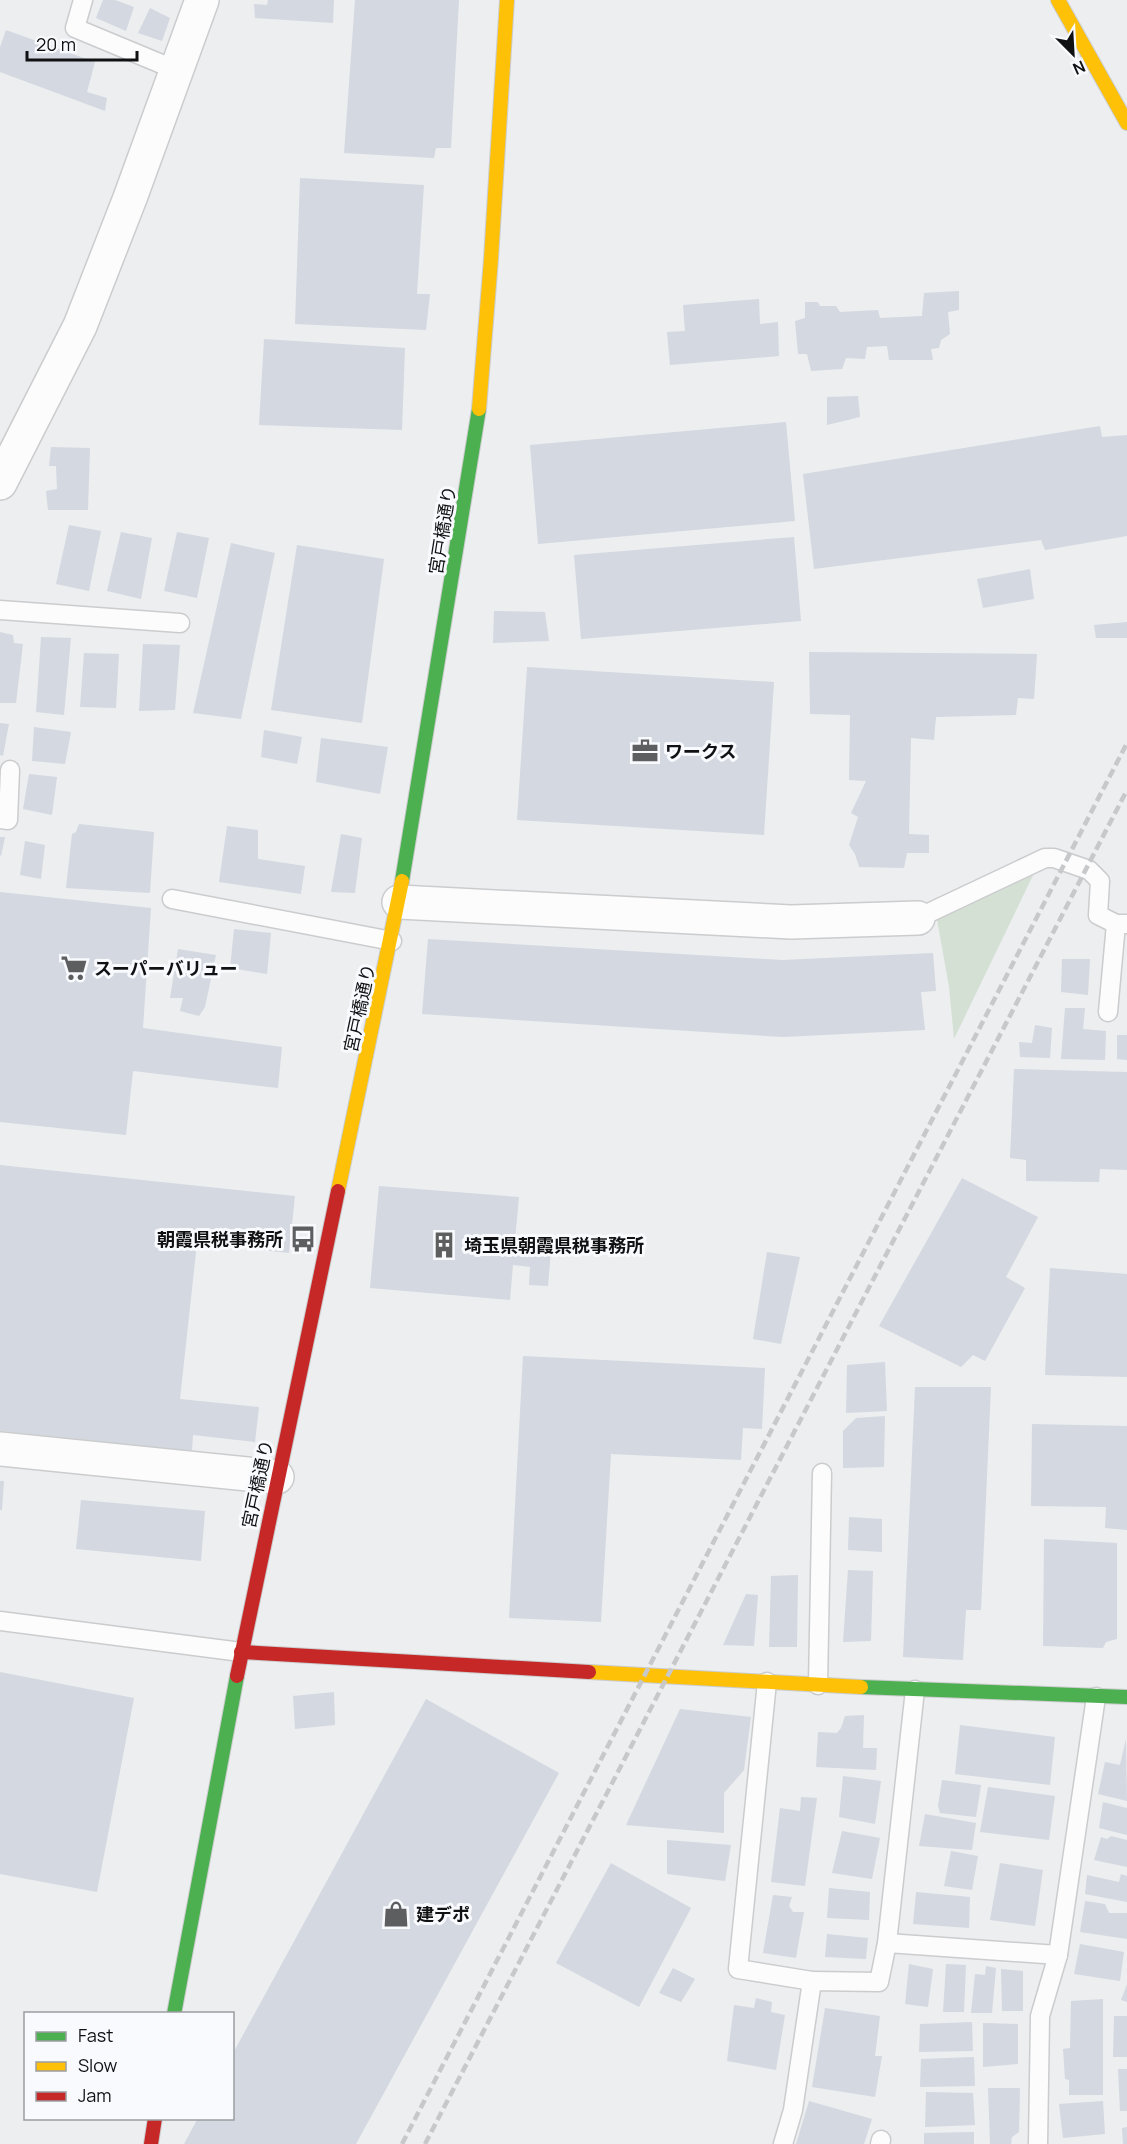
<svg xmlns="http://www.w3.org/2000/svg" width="1127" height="2144" font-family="Manrope,'Noto Sans JP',sans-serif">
<rect width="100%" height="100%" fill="#eceef0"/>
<polygon fill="#d5e0d5" points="1039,863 954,1039 949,987 936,914"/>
<g fill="#d4d8e0">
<polygon points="103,0 115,0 134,7 126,31 96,18"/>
<polygon points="268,0 334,0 333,23 255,18 254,4 267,5"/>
<polygon points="355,0 459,0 451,148 436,148 434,158 344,153"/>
<polygon points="150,8 170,18 162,41 138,33"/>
<polygon points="6,30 95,62 87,92 107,98 105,111 0,72 0,47"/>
<polygon points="300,178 424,185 417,294 430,294 426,330 295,324"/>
<polygon points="959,291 959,310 948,312 950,334 941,340 939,348 931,349 933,360 889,360 887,346 867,347 865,359 846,358 842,369 811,371 807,354 798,354 795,321 805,318 805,302 818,302 820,306 836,306 840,312 878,310 880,318 922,316 924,293"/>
<polygon points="759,299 760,324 778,322 779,356 670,365 667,332 685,331 683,305"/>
<polygon points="264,339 405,348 402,430 259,425"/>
<polygon points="858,396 860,417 827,425 827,397"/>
<polygon points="786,422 795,521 538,544 530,445"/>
<polygon points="1100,426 1102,437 1127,435 1127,536 1045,550 1041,540 814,569 803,474"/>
<polygon points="51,447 90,448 88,510 48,510 46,491 57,489 56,466 49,466"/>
<polygon points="69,525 101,531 89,591 56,584"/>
<polygon points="121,532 152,538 141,599 107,591"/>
<polygon points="177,532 209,538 197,598 164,591"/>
<polygon points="794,537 801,621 581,639 574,555"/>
<polygon points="231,543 275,553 241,719 193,713"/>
<polygon points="297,545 384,559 362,723 271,710"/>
<polygon points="1030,569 1034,599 983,608 977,579"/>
<polygon points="494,611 545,612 549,641 493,643"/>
<polygon points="1127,622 1127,638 1096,638 1094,625"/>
<polygon points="0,632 13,635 14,643 23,644 16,703 0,703"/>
<polygon points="41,637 71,638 64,715 36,712"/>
<polygon points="143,644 180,645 175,710 139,711"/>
<polygon points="809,652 1037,654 1034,699 1018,698 1016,715 936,717 934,740 911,738 909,834 929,835 929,853 907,853 904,868 859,867 855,854 849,845 858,817 851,813 866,781 849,780 850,715 810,714"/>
<polygon points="84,653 119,654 116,708 80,707"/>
<polygon points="527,667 774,682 764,835 517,820"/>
<polygon points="0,723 9,724 3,756 0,755"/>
<polygon points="34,727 71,732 65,764 32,761"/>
<polygon points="264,730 302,737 297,764 261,757"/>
<polygon points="321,738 388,747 380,794 316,782"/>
<polygon points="29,774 57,777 52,815 23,809"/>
<polygon points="79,824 154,832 150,893 66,888 72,834 76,832"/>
<polygon points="227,826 258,830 258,859 305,866 301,894 219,882"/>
<polygon points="341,834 362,838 355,893 331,892"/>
<polygon points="0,837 5,837 1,856 0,855"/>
<polygon points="25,841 45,845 41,879 20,875"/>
<polygon points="0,892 151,908 143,1028 282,1047 278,1088 133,1071 126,1135 0,1122"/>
<polygon points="234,929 271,933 267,974 230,968"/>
<polygon points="428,939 782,960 933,953 936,991 921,992 925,1030 783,1037 422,1014"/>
<polygon points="178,949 216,955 205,1007 199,1016 180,1011 183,998 170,998"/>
<polygon points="1062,959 1090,959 1088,995 1061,992"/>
<polygon points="1065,1008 1085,1008 1083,1029 1106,1031 1105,1060 1061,1059"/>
<polygon points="1035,1025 1052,1028 1050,1058 1020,1057 1019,1042 1032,1043"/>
<polygon points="1117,1035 1127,1035 1127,1060 1117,1059"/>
<polygon points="1014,1069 1127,1072 1127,1170 1100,1169 1099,1182 1026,1181 1026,1160 1010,1158"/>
<polygon points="0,1165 295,1196 289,1253 197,1243 180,1399 259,1407 255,1442 193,1435 192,1451 0,1431"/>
<polygon points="962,1178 1038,1217 1006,1277 1025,1288 985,1361 973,1355 961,1367 879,1326"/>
<polygon points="379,1186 519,1197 514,1251 531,1253 532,1237 552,1239 548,1286 529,1285 530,1267 513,1265 510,1300 370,1288"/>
<polygon points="767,1252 800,1257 781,1344 753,1339"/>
<polygon points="1050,1268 1127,1274 1127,1377 1045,1375"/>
<polygon points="523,1356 765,1368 762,1429 743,1428 741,1460 611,1454 601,1622 509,1618"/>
<polygon points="885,1362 887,1411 846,1413 847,1365"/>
<polygon points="915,1387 991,1387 981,1610 966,1610 963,1660 903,1657"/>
<polygon points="885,1416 884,1467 843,1468 843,1431 856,1418"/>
<polygon points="1032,1424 1127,1426 1127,1530 1105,1528 1106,1507 1031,1506"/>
<polygon points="0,1481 4,1481 2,1510 0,1510"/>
<polygon points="81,1500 205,1511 201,1561 76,1549"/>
<polygon points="849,1517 882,1519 882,1552 848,1550"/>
<polygon points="1044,1539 1117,1543 1117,1639 1106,1642 1103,1648 1043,1646"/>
<polygon points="848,1570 873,1571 871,1641 843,1642"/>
<polygon points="798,1575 797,1647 769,1647 771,1576"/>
<polygon points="746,1594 758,1595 754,1646 723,1645"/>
<polygon points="0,1672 134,1698 97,1892 0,1874"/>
<polygon points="334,1692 335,1725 295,1729 293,1696"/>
<polygon points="426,1699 559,1773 356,2144 184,2144 198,2118 232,2118 232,2055"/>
<polygon points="680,1709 751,1717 744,1770 724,1793 724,1833 626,1825"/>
<polygon points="864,1715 863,1748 877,1748 876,1770 816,1767 818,1732 837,1733 841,1728 845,1716"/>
<polygon points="960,1725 1055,1737 1050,1785 955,1774"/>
<polygon points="1126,1739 1127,1801 1098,1794 1105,1762 1120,1765"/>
<polygon points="843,1776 881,1781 875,1824 839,1817"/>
<polygon points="942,1780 981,1785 976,1817 940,1813 938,1806"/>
<polygon points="988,1787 1055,1796 1049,1840 980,1832"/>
<polygon points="801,1797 817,1798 805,1886 771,1882 780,1808 800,1811"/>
<polygon points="1103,1802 1127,1808 1127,1835 1099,1828"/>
<polygon points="925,1814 976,1823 972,1850 919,1846"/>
<polygon points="842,1831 880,1838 872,1879 832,1873"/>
<polygon points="1111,1836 1127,1840 1127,1867 1094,1860 1101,1837 1107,1839"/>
<polygon points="667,1840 731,1845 725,1881 667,1874"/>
<polygon points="951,1851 978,1856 972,1890 944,1886"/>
<polygon points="611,1863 691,1908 639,2007 556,1963"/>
<polygon points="1000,1863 1043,1870 1035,1926 990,1920"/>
<polygon points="1121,1874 1127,1876 1127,1902 1085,1894 1087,1875 1119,1882"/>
<polygon points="829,1888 870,1892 869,1920 827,1918"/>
<polygon points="916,1892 970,1897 969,1928 913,1924"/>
<polygon points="773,1895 792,1897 789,1906 793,1912 804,1912 796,1958 763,1953"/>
<polygon points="1085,1901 1105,1904 1109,1913 1127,1913 1127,1939 1080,1932"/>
<polygon points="827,1934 868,1938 866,1959 825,1957"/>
<polygon points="1080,1944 1124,1952 1120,1981 1074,1974"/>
<polygon points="909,1964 933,1969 928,2007 905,2004"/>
<polygon points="946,1964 966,1965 964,2012 943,2012"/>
<polygon points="986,1966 996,1968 992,2013 971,2013 975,1974 985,1975"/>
<polygon points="673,1968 695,1979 681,2002 659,1993"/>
<polygon points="1001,1969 1023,1971 1023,2011 1002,2011"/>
<polygon points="1127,1984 1127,2002 1121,2000"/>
<polygon points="756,1998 772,2002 771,2012 785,2015 776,2070 727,2061 734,2005 754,2008"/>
<polygon points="1103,1999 1103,2095 1069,2095 1069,2080 1065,2079 1063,2049 1070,2048 1071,2001"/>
<polygon points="825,2008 880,2016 875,2056 882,2056 875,2097 812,2087"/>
<polygon points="1114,2016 1127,2016 1127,2057 1113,2057"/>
<polygon points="972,2022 973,2051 919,2052 920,2024"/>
<polygon points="983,2023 1018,2024 1018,2064 983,2067"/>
<polygon points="974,2057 975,2086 920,2087 921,2059"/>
<polygon points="1118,2069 1127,2069 1127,2111 1120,2111"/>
<polygon points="988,2088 1020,2088 1019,2132 1012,2137 1011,2144 990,2144"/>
<polygon points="926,2092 973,2093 975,2125 925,2127"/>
<polygon points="809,2101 872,2119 864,2144 796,2144"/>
<polygon points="1103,2101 1105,2134 1063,2138 1059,2104"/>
<polygon points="1127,2127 1127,2144 1123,2144 1122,2128"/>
<polygon points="974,2132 974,2144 924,2144 924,2133"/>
</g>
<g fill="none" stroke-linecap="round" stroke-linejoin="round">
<g stroke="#cbcccd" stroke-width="21">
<g id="lane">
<polyline points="83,0 75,28 176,70"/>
<polyline points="0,610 180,623"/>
<polyline points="0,819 8,820 10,770"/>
<polyline points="172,899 392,941"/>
<polyline points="918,918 1045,858 1054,858 1089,870 1100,881 1098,915 1116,924 1127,924"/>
<polyline points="1108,1012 1116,924"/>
<polyline points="0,1621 241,1652"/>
<polyline points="767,1682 738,1969 812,1981"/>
<polyline points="818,1685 822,1473"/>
<polyline points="887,1943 1058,1955"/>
<polyline points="783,2144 793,2110 812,1981 879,1982 887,1943 915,1690"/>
<polyline points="880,2144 881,2140"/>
<polyline points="1038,2144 1040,2016 1058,1955 1096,1697"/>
</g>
</g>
<g stroke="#cbcccd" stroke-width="36">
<g id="street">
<polyline points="0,483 80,326 130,198 202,0"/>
<polyline points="399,902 791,922 918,918"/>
<polyline points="0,1449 277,1477"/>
</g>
</g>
<g stroke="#cbcccd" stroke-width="16">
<g id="fast">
<polyline points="402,881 479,409"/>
<polyline points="861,1687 1127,1697"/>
<polyline points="174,2014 237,1676"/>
</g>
</g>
<g stroke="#cbcccd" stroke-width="16">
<g id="slow">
<polyline points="1058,0 1127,123"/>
<polyline points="479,409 491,259 507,0"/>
<polyline points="338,1191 402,881"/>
<polyline points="589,1672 861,1687"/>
</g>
</g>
<g stroke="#cbcccd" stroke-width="16">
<g id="jam">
<polyline points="241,1652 589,1672"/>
<polyline points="237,1676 338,1191"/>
<polyline points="151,2144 155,2118"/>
</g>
</g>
<use href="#lane" stroke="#fcfcfd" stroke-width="18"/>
<use href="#street" stroke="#fcfcfd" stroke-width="33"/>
<use href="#fast" stroke="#4caf50" stroke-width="14"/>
<use href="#slow" stroke="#ffc107" stroke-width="14"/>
<use href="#jam" stroke="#c62828" stroke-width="14"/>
<g stroke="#c7c8c9" stroke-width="4.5" stroke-dasharray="9 4.5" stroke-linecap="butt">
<polyline points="402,2144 1127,743"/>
<polyline points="425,2144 1127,790"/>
</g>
</g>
<defs>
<g id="office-bare" transform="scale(2.07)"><path d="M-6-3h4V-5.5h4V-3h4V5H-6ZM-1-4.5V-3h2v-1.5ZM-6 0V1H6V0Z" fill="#5d5e60" stroke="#f8fafe" stroke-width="2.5" paint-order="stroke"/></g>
<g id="supermarket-bare" transform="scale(2.07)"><path d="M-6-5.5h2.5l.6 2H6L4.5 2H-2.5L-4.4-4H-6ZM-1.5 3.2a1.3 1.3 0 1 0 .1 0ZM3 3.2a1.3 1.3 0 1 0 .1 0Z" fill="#5d5e60" stroke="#f8fafe" stroke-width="2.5" paint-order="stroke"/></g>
<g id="bus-bare" transform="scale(2.07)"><path d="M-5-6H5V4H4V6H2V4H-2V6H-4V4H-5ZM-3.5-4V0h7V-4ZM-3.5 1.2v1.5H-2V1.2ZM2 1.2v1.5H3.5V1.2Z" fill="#5d5e60" stroke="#f8fafe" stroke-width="2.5" paint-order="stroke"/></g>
<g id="building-bare" transform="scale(2.07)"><path d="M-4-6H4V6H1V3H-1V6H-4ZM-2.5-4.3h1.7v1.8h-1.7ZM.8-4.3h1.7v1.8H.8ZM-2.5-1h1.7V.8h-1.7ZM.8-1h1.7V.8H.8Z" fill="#5d5e60" stroke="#f8fafe" stroke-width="2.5" paint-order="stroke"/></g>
<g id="shop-bare" transform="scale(2.07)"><path d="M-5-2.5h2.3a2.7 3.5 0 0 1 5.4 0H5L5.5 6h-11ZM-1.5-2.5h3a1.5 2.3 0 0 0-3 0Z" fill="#5d5e60" stroke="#f8fafe" stroke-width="2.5" paint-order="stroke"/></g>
</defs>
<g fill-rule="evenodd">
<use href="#office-bare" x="645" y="751"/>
<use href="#supermarket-bare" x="74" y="968"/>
<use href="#bus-bare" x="303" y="1239"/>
<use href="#building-bare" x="444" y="1245"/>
<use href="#shop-bare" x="396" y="1914"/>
</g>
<g text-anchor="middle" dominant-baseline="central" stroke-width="6" stroke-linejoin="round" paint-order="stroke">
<g font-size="18" fill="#101112" stroke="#f8fafe">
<text transform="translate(442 530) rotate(-81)">宮戸橋通り</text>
<text transform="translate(359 1008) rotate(-78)">宮戸橋通り</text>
<text transform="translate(257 1484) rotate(-78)">宮戸橋通り</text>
</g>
<g font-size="18" font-weight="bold" fill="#101112" stroke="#f8fafe" text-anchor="start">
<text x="665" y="751">ワークス</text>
<text x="94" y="968">スーパーバリュー</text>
<text x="283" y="1239" text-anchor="end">朝霞県税事務所</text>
<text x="464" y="1245">埼玉県朝霞県税事務所</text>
<text x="416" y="1914">建デポ</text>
</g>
</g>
<rect x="24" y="2012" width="210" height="108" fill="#f8fafe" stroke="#9b9da0" stroke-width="1.5"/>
<rect x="36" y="2032" width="30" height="9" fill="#4caf50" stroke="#9b9da0" stroke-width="1.5"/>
<text x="78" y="2042" font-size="18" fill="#101112">Fast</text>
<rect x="36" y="2062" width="30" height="9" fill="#ffc107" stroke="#9b9da0" stroke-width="1.5"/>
<text x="78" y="2072" font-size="18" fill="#101112">Slow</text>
<rect x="36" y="2092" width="30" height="9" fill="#c62828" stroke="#9b9da0" stroke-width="1.5"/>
<text x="78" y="2102" font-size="18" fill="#101112">Jam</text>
<g transform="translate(1073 54) rotate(156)" stroke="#f8fafe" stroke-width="4.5" paint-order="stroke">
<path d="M0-4.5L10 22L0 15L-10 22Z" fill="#101112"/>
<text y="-9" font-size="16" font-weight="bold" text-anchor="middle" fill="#101112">N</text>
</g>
<path d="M27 51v9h110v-9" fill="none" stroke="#101112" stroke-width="3"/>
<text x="36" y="51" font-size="18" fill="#101112" stroke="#f8fafe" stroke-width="4.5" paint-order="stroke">20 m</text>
</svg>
